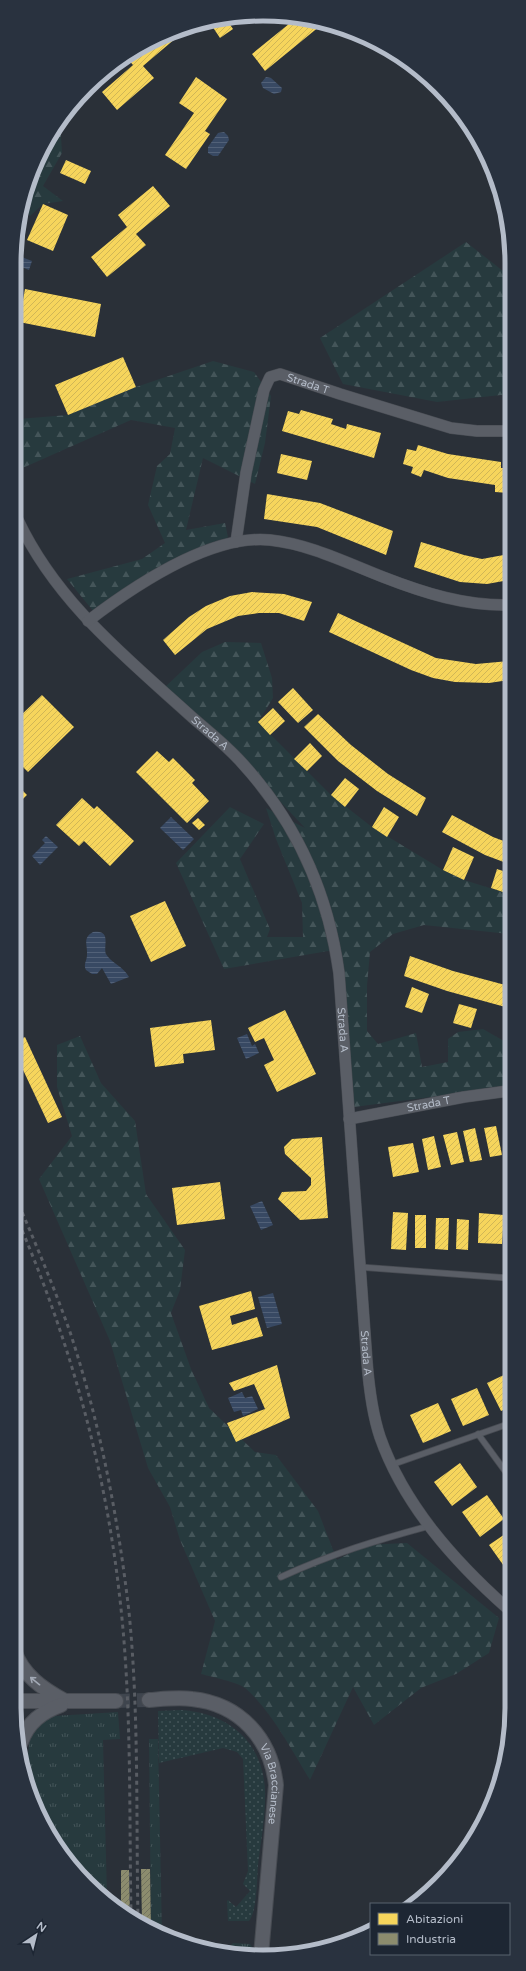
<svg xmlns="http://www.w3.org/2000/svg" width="526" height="1971" font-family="'Varela Round',sans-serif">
<defs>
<pattern id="grass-tufts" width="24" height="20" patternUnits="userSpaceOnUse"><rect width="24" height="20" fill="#273a3e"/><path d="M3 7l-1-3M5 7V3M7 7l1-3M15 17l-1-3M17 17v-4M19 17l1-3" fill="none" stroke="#445559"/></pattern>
<pattern id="forest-firs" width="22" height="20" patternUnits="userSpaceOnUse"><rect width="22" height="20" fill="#273a3e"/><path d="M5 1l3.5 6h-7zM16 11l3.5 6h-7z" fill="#445559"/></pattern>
<pattern id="park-dots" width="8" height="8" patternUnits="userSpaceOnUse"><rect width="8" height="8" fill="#273a3e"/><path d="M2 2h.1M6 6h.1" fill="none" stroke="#445559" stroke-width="1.8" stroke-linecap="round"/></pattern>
<pattern id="water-rules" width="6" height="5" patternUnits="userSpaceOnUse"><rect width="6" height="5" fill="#384963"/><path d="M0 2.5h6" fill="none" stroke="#526178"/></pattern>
<pattern id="homes-hatch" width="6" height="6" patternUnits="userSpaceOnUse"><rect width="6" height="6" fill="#f6d55c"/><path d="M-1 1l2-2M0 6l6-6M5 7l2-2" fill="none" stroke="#d0b656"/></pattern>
<pattern id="industry-hatch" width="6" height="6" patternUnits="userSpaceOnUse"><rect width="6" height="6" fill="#8c8c6e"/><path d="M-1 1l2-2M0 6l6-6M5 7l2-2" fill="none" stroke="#72735f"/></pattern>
</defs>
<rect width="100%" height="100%" fill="#2a3038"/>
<g fill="url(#grass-tufts)">
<polygon points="118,1712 120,1739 103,1740 107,1896 76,1872 33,1803 26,1770 30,1738 41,1722 54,1716"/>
<polygon points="149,1739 158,1739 162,1934 151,1930"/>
<polygon points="233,1943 250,1944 252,1947 251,1956 227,1951 227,1948"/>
</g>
<g fill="url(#forest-firs)">
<polygon points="60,120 62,153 43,186 63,201 43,204 30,216 22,208 56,125"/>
<polygon points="466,242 503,271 510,300 510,394 437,402 343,384 320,338"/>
<polygon points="213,361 254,372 271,396 265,443 255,484 203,458 186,530 225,523 228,537 211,550 94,612 67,579 142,559 165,543 148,505 157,466 170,454 175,428 131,420 18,470 18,419 68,415 136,387"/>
<polygon points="225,642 261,643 272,678 273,698 258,722 331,795 372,827 443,870 464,880 509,894 509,934 424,925 393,934 370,952 367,986 367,1031 378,1044 416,1033 422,1067 448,1062 448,1039 458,1032 483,1029 504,1041 508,1042 508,1087 354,1107 340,949 224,969 176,863 230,807 264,824 240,859 270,929 267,937 303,937 302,903 276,839 266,808 305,828 203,719 164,688 202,652"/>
<path d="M80 1036 101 1083 135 1121 146 1194 185 1250 180 1290 171 1313 191 1369 209 1408 255 1452 276 1455 318 1511 337 1560 365 1545 407 1543 499 1618 489 1653 456 1674 421 1688 374 1725 353 1687 310 1780C292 1751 271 1710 245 1688 237 1682 212 1677 201 1674L215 1621 180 1540 170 1507 148 1468 110 1341 39 1179 72 1136 57 1087V1045Z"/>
</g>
<path fill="url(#park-dots)" d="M181 1710C227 1713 262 1740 265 1789 266 1814 261 1840 258 1865 257 1878 257 1912 249 1921H228L227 1901 228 1900 236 1907 250 1891 243 1884 248 1871 243 1759 237 1752 223 1748 159 1763 158 1711Z"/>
<g fill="url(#water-rules)">
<polygon points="266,77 271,78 282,88 281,92 274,94 263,88 261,83"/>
<polygon points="224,132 228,136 229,140 218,156 213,156 208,153 208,147 218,133"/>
<polygon points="19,256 32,261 29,270 19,266"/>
<polygon points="171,817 194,839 183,850 160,828"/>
<polygon points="46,836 58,847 40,865 32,856 45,843 42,840"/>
<path d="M93 932C112 929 103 946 106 954 110 962 123 966 129 977L111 984 102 968 97 974H92L86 970C83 964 87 961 87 955 88 945 82 938 93 932Z"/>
<polygon points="247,1034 252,1046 255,1044 259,1053 246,1059 237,1038"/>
<polygon points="262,1201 273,1225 261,1230 250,1206"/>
<polygon points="273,1293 282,1324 267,1328 258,1297"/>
<polygon points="242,1392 245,1398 252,1396 258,1409 243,1416 241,1410 234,1412 228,1398"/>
</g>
<g fill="url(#homes-hatch)">
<polygon points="223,19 226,19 233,29 220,38 212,26"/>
<polygon points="295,19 311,19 316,20 320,26 265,71 252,54"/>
<polygon points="174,36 176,38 143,66 154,78 117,110 102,92 133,65 125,56"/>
<polygon points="196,77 227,99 205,131 210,134 186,169 165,155 194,113 179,103"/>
<polygon points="66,160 91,171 85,184 60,173"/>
<polygon points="153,186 170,206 136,234 146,245 107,277 91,257 127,227 118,215"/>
<polygon points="43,204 68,215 53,251 27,240"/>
<polygon points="25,289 101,304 95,337 19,322"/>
<polygon points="123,357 136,387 68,415 55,385"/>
<polygon points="301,410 333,419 331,424 346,429 347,424 381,433 374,458 282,431 288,411 299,414"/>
<polygon points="418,445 448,454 501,462 501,468 509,468 509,493 495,492 495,485 448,478 424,470 421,477 411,473 413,467 403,464 407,449 416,451"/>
<polygon points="281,454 312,461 307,480 277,473"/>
<polygon points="267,494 320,503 393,531 386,555 317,527 264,519"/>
<polygon points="421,542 464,555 482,559 509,554 509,580 487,584 460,582 414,567"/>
<polygon points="252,592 284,594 312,602 304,621 279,613 259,613 238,616 207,629 175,655 163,640 189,617 206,606 230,596"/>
<polygon points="338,613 436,658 476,664 509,661 509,680 489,683 455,682 433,678 411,670 329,632"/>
<polygon points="293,688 313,710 298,723 278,702"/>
<polygon points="42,695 74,727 28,772 17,761 17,719"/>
<polygon points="273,708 285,721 270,735 258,722"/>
<polygon points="318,714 351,745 388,774 426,798 417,816 377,791 338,761 304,727"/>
<polygon points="310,743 322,756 307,771 294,759"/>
<polygon points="157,751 169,762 173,758 195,780 192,783 209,801 187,823 136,772"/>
<polygon points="345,778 359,789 345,807 331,795"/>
<polygon points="17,785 27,795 17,805"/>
<polygon points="82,798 94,809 97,806 134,841 110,866 84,841 79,846 56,825"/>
<polygon points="384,807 399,817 387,837 372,827"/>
<polygon points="452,815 493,837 509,843 509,864 485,855 442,832"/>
<polygon points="198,818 205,825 199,830 192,823"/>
<polygon points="453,847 474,857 464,880 443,870"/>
<polygon points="497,869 509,873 509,894 491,888"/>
<polygon points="165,901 186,946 151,962 130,916"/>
<polygon points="410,956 453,971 509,986 509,1008 447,991 404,976"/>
<polygon points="412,987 429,994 422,1013 405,1007"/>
<polygon points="459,1004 477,1009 471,1028 453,1023"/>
<polygon points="285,1010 316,1074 277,1092 264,1065 274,1060 264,1038 255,1042 248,1028"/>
<polygon points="507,1014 509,1015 509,1037 504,1036"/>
<polygon points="211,1020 215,1050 183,1054 184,1063 155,1067 150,1028"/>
<polygon points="25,1037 62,1117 48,1123 16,1055 16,1041"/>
<polygon points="496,1126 502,1155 490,1157 484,1128"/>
<polygon points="475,1128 482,1160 470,1162 463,1131"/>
<polygon points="457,1132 464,1162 451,1165 443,1135"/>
<polygon points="434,1136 441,1167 428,1170 422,1139"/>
<polygon points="322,1137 328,1218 300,1220 278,1199 282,1192 306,1191 311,1185 311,1178 285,1154 284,1147 292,1139"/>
<polygon points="413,1143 419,1172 393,1177 388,1147"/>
<polygon points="220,1182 225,1219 177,1225 172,1188"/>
<polygon points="393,1212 408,1213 406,1250 391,1249"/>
<polygon points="479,1213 504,1215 502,1244 478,1243"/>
<rect x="415" y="1215" width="11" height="33"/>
<polygon points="436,1218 449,1218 448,1250 435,1249"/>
<polygon points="457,1219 469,1220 468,1250 456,1249"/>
<polygon points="251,1291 255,1309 230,1316 232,1325 257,1317 263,1336 212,1350 199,1306"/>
<polygon points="277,1365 290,1418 236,1442 227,1423 265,1409 254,1384 234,1391 229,1383"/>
<polygon points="508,1373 508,1408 501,1411 487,1383"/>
<polygon points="477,1388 489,1415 463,1426 451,1399"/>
<polygon points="438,1403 451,1431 423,1443 410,1415"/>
<polygon points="460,1463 477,1487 452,1506 434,1482"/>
<polygon points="487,1495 504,1519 480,1537 462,1512"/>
<polygon points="508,1532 508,1568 506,1569 489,1545"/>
</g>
<g fill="url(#industry-hatch)">
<polygon points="141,1869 150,1869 151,1930 142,1923"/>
<polygon points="121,1870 129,1870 130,1914 121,1907"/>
</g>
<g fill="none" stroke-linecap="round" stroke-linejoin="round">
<polyline stroke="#3f454e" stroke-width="14" stroke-dasharray="14 7" stroke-linecap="butt" points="116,1701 149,1700"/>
<g stroke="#484c53" stroke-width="7">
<g id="service">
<polyline points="359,1267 508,1278"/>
<polyline points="478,1434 508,1475"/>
<polyline points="391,1465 508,1424"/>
<path d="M281 1577C331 1554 377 1540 429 1526"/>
</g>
</g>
<g stroke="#484c53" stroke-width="12">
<g id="minor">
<path id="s1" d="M18 520C57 603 127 658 193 718 209 732 227 746 242 763 297 823 328 892 339 973L367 1362C369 1387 372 1413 380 1437 404 1505 454 1561 508 1609"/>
<path id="s2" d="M236 542 246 473 264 390 270 377 280 374 340 394 451 428 477 431H510"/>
<path d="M88 621C134 586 210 534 270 540 309 544 347 563 383 577 424 593 465 606 509 605"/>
<path id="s3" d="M349 1119 464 1097 508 1091"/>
</g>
</g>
<g stroke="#484c53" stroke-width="16">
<g id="tertiary">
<path d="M14 1650C22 1675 43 1689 65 1701"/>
<path id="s4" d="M149 1700C163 1699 178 1697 192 1699 240 1704 271 1739 276 1785L261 1955"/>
<polyline points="14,1701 116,1701"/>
<path d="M21 1742C28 1722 42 1712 61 1705"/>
</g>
</g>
<use href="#service" stroke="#5a5e66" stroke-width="5.5"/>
<use href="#minor" stroke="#5a5e66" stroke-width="11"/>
<use href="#tertiary" stroke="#5a5e66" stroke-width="14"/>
<g stroke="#595d64" stroke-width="3" stroke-dasharray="4 4" stroke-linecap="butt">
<path d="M16 1198C35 1242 54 1287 70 1332 100 1423 118 1517 129 1612 139 1713 136 1817 138 1919"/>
<path d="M16 1216C68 1336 104 1461 119 1591 132 1698 129 1807 131 1914"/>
</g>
</g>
<defs><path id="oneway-shaft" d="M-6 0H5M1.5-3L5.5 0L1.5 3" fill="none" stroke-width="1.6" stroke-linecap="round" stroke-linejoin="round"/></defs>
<use stroke="#a2a9b5" href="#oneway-shaft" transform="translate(35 1681) rotate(-141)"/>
<g text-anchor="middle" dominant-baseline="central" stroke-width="4" stroke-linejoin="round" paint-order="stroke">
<g font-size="11" fill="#b4bcc9" stroke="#1d2633">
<text stroke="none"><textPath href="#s2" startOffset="209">Strada T</textPath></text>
<text stroke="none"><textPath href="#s1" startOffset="289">Strada A</textPath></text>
<text stroke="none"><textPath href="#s1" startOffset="625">Strada A</textPath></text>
<text stroke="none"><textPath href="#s3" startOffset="81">Strada T</textPath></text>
<text stroke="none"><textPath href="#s1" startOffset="949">Strada A</textPath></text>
<text stroke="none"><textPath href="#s4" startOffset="172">Via Braccianese</textPath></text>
</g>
</g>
<path d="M0 0H526V1971H0ZM263 21H263A242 242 0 0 1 505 263V1708A242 242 0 0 1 263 1950H263A242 242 0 0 1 21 1708V263A242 242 0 0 1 263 21Z" fill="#29323f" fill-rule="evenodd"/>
<path fill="none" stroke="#b4bcc9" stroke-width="5" d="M263 21H263A242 242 0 0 1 505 263V1708A242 242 0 0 1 263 1950H263A242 242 0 0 1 21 1708V263A242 242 0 0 1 263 21Z"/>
<rect x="370" y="1903" width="140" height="52" fill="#1d2633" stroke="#59626f"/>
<rect x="378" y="1913" width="20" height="12" fill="#f6d55c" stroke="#59626f"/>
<text x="406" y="1923" font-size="12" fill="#b4bcc9">Abitazioni</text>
<rect x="378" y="1933" width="20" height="12" fill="#8c8c6e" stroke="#59626f"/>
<text x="406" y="1943" font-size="12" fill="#b4bcc9">Industria</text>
<g transform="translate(36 1935) rotate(35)" stroke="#1d2633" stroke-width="3" paint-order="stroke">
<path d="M0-3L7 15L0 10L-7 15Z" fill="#b4bcc9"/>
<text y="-6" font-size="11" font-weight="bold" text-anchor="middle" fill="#b4bcc9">N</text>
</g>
</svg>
